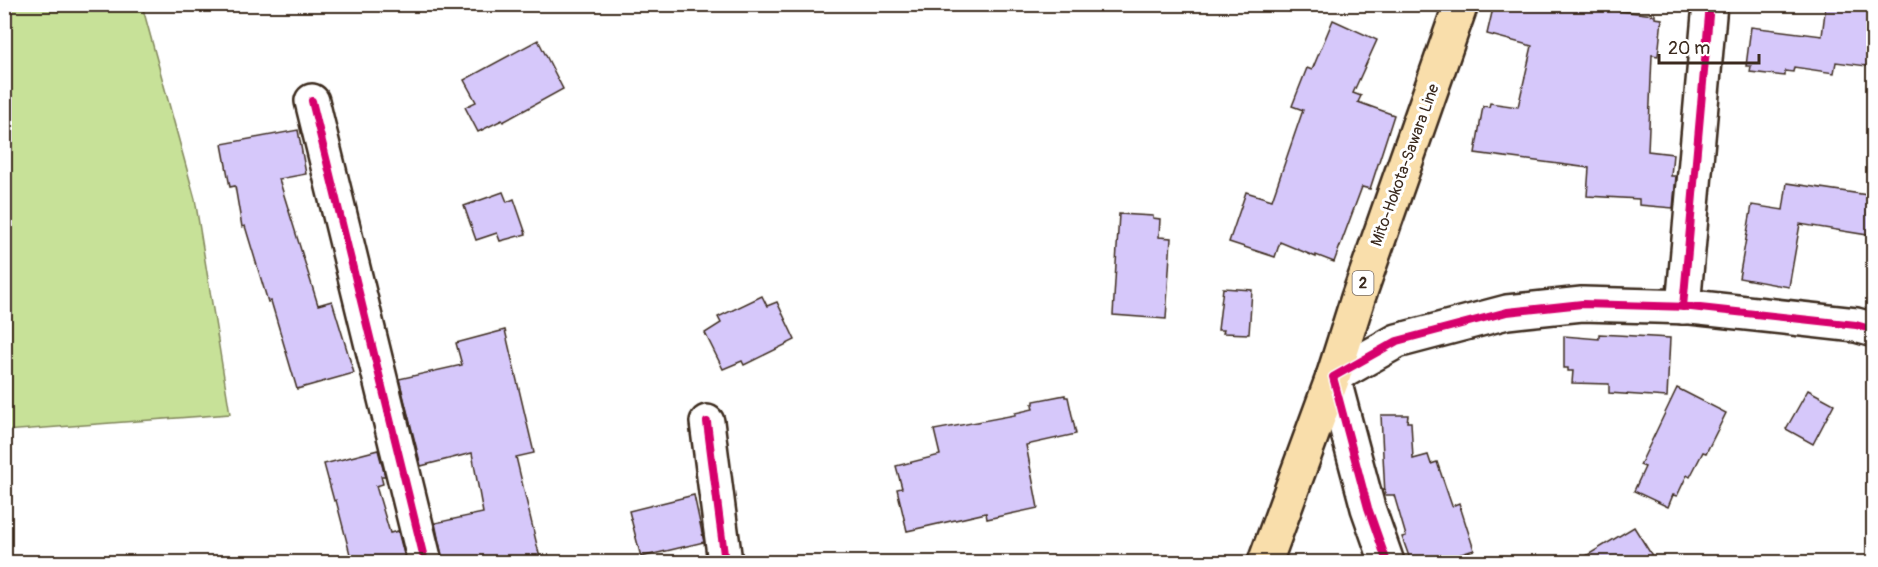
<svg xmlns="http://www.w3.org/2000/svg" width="1878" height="567" font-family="Pangolin,sans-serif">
<rect width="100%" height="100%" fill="#fff"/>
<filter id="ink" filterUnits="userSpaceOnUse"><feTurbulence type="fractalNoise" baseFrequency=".0167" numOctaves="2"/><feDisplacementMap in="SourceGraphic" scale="12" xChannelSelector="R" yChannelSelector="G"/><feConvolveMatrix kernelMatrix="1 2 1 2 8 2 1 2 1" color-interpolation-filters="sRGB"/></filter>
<g filter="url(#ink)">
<polygon fill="#c7e198" stroke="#81865b" stroke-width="1.5" points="5,4 142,5 195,199 230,414 5,431"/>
<g fill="#d6c8fa" stroke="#3b2a1e" stroke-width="1.5">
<polygon points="1494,4 1558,4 1655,15 1655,18 1662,19 1658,56 1652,55 1648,151 1673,154 1671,176 1676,176 1673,208 1639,205 1639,199 1587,196 1589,168 1475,153 1483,106 1489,107 1490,103 1518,107 1532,46 1487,34"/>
<polygon points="1826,4 1874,4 1874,67 1836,62 1834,73 1794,67 1793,72 1785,71 1785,76 1750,72 1751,66 1746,66 1751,27 1822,36"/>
<polygon points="1333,20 1377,40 1353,93 1361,96 1358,102 1394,115 1370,189 1362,187 1334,262 1316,255 1316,257 1280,242 1275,257 1229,242 1246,192 1272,200 1303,110 1292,106 1307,68 1312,70"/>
<polygon points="538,40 563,89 503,122 502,120 478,132 465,107 476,102 464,80"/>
<polygon points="298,130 306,174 279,179 318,305 332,301 354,373 297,389 271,301 268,302 245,226 242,227 235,186 230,187 222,144"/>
<polygon points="1787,183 1874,196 1874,236 1800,224 1789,287 1739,278 1752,205 1783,210"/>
<polygon points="503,192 507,202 514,199 526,234 500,241 497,233 476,240 464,206"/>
<polygon points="1119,214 1153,216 1153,218 1160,219 1159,237 1171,238 1166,319 1113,315"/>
<polygon points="1223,288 1252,290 1249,334 1223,333 1224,330 1218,330"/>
<polygon points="762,296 767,306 777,302 795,340 744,365 742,361 723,369 705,333 721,323 718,317"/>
<polygon points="505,330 534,453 516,457 540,558 537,558 538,562 443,562 435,523 483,513 472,453 421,466 399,379 462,365 456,343"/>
<polygon points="1599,334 1670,338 1667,397 1609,393 1609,384 1572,383 1573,371 1568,371 1568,368 1564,368 1564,336 1599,339"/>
<polygon points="1677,388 1726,413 1706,453 1703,452 1690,477 1687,475 1677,496 1673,495 1668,507 1634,491 1645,467 1640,465"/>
<polygon points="1808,390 1834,404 1813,444 1786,429"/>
<polygon points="1065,395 1065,397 1068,397 1076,434 1026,445 1038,508 987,519 986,513 907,531 897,489 902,488 896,466 940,455 934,430 1015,415 1015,413 1033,409 1032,404 1034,404 1034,401"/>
<polygon points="1381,415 1408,415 1407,422 1411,422 1413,459 1428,455 1431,464 1437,462 1452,506 1459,503 1474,550 1436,562 1411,562 1402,537 1406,536 1394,495 1385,495"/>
<polygon points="378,450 385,476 381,476 383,484 376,486 390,533 398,531 406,562 352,562 336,500 334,501 324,464"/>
<polygon points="694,495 704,542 641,557 629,511"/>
<polygon points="1634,527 1656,562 1576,562"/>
</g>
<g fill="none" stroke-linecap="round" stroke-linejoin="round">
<g stroke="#3b2a1e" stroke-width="38">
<g id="minor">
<polyline points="312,101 425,562"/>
<polyline points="1683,307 1710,4"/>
<polyline points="1333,377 1397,341 1507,312 1582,304 1691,307 1856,325 1874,330"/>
<polyline points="707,422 725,562"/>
</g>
</g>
<g stroke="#3b2a1e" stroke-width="38">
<polyline id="tertiary" points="1333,377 1368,508 1387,562"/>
</g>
<g stroke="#3b2a1e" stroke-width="38">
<polyline id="primary" points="1265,562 1333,377 1358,298 1461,4"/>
</g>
<use href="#minor" stroke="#fff" stroke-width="33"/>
<use href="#tertiary" stroke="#fff" stroke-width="33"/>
<use href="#primary" stroke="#f9deab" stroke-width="33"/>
<g stroke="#fff" stroke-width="11">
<g id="cycleway">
<polyline points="312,101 425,562"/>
<polyline points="1683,307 1710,4"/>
<polyline points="707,422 725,562"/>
<polyline points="1387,562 1368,508 1333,377 1397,341 1507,312 1582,304 1691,307 1856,325 1874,330"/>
</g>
</g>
<use href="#cycleway" stroke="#d6006c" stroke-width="8"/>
</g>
</g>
<g text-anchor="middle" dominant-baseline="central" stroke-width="6" stroke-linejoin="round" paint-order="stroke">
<rect fill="#fff" stroke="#766a62" stroke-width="1.5" x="1352.5" y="271" width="21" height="24" rx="4.5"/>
<g font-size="15" font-weight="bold" fill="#3b2a1e">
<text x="1363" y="283">2</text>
</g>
<g font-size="16" fill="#3b2a1e" stroke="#fff">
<text transform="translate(1405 165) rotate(-70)">Mito-Hokota-Sawara Line</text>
</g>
</g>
<rect width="1878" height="567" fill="none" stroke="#fff" stroke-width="24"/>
<rect x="12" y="12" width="1854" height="543" fill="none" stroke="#3b2a1e" stroke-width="2" filter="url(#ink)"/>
<path d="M1659 54v9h100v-9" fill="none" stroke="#3b2a1e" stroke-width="3"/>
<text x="1668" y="54" font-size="18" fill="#3b2a1e" stroke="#ffffff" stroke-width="4.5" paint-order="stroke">20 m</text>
</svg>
